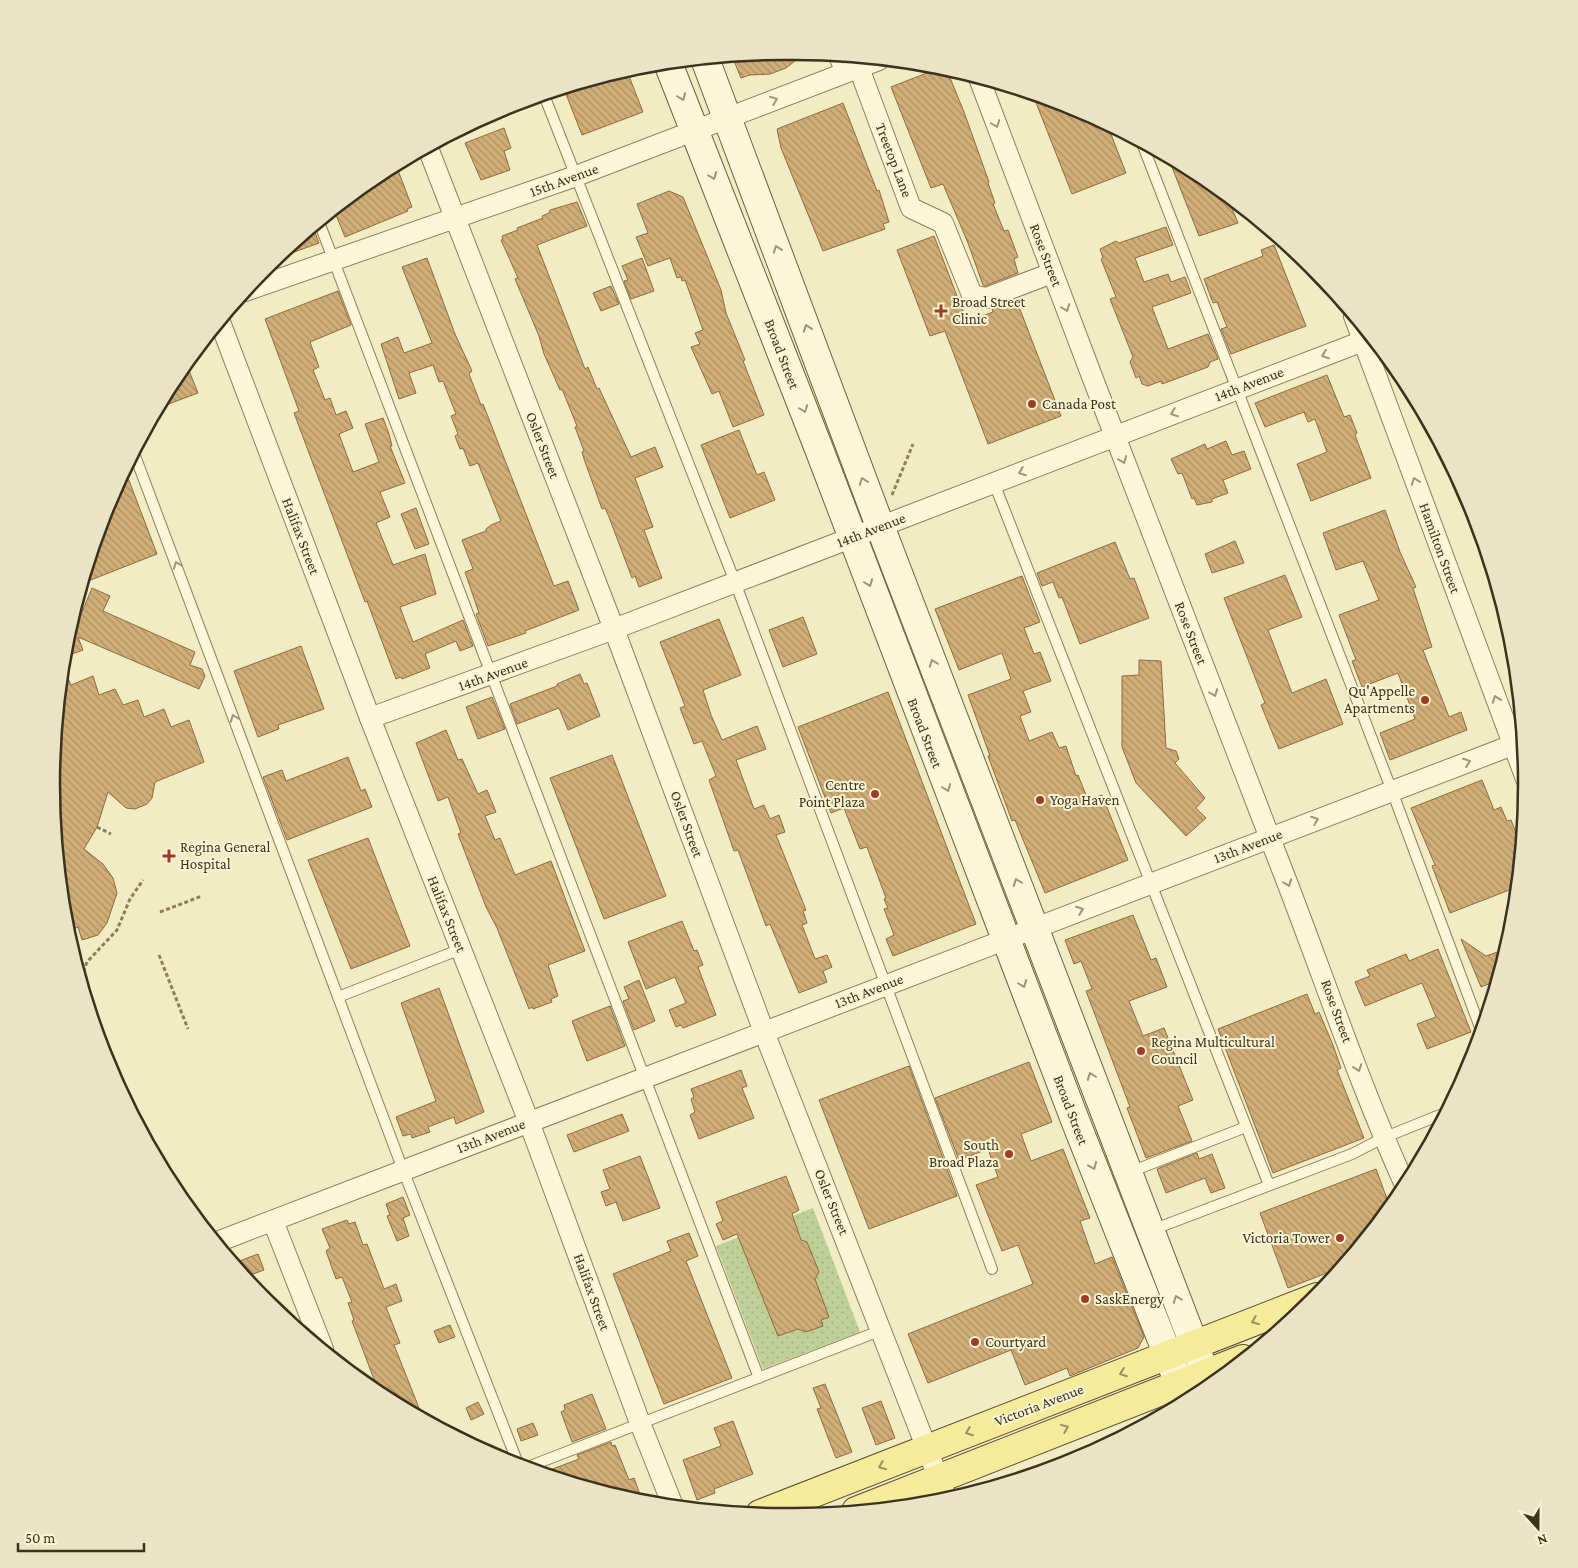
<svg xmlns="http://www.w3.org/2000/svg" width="1578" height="1568" font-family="'Crimson Pro',serif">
<defs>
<pattern id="green-dots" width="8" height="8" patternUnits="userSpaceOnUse" patternTransform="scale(1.25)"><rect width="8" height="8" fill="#bed097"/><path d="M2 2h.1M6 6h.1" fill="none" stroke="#a4b382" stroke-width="1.8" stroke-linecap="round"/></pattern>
<pattern id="building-back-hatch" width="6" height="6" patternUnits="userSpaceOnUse" patternTransform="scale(1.25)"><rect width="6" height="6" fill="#d1ae78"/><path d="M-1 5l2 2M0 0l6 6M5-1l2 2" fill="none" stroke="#ab8e62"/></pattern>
</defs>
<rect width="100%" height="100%" fill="#f1ecc4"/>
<polygon fill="url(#green-dots)" points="813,1208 860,1332 763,1369 716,1246"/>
<g fill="url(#building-back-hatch)" stroke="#8d6c3d">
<polygon points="784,51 805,53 786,68 770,74 750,75 741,78 732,56"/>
<polygon points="942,67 946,68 964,112 989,182 988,183 995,203 993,204 1004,231 1008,230 1018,257 1014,259 1018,273 985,286 983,285 968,243 943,184 931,188 891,87"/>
<polygon points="627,71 643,112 582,135 566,94"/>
<polygon points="1033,95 1074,107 1107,124 1126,173 1072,194"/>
<polygon points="843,103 877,191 879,190 889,222 883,224 885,229 823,251 781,148 777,129"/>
<polygon points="504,128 511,148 504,151 510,170 481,180 465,143"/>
<polygon points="1168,157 1201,175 1227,196 1238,223 1199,236"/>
<polygon points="396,165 412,207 407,209 408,211 345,237 334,210 377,175"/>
<polygon points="669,191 683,197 721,290 726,313 745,360 743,361 764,415 733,427 719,391 712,394 691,347 700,344 695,333 703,330 685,280 682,281 681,277 677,278 670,258 648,266 636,237 648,233 637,204"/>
<polygon points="577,202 587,226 537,245 585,369 588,367 597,389 599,388 631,457 655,447 663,467 635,478 653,527 644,530 662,578 639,587 635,576 632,578 609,517 605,508 602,509 584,459 582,452 584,451 575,427 577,426 562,389 560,390 544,354 539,336 515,279 518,278 501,240 503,239 502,236 518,230 517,228 543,218 542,216 549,213 550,210"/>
<polygon points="313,227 319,243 278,258 277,257"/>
<polygon points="1166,227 1173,245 1135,258 1144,282 1168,274 1171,282 1185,277 1191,293 1152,307 1168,349 1208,334 1218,359 1210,362 1208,367 1162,384 1161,381 1148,386 1142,384 1139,376 1136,378 1130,362 1133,357 1110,299 1116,297 1101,259 1103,258 1100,249 1116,241 1119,243"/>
<polygon points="934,236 967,322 993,312 992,309 1016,299 1061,416 988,444 945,331 930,336 897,250"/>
<polygon points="1274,245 1306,326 1231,354 1221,329 1227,327 1217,302 1213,303 1204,279 1263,256 1261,250"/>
<polygon points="427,258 455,334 472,371 469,374 481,405 483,404 554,586 568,581 579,610 525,631 526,633 488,646 476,614 479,613 465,572 473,569 462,540 486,531 486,529 491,525 501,521 478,463 470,466 463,448 460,449 455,436 458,434 451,416 456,414 443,381 439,382 433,365 409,373 416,393 399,399 381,344 398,337 404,353 432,343 402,267"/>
<polygon points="642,258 654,291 631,299 624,281 628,280 622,266"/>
<polygon points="611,286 619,304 601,311 593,293"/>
<polygon points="338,291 351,325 310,342 319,367 313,370 325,400 330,398 336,415 346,411 353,428 339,434 353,472 379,462 365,424 383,418 389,434 392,446 390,446 405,483 380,492 390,517 376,523 393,565 425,554 436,594 400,607 413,642 463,620 473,646 460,651 456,641 425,654 430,668 402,679 401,677 396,679 367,601 365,602 294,413 299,411 265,319"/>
<polygon points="186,363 198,393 158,408 175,377"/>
<polygon points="1327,375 1344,417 1350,415 1357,433 1355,435 1371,478 1311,501 1297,464 1327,452 1315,419 1308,422 1304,412 1265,427 1255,403"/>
<polygon points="739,430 757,475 764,472 775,500 730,518 701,445"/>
<polygon points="1226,441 1232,455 1244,451 1251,469 1223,480 1228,493 1212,499 1212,502 1197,505 1194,498 1192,499 1182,473 1178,474 1171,459 1205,444 1207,449"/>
<polygon points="125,470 157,554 83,583 107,504"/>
<polygon points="416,508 429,544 415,549 401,514"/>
<polygon points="1385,510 1400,552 1416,587 1413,588 1432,647 1423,650 1449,717 1461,712 1467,730 1390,760 1380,733 1415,719 1398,673 1362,687 1352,661 1356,660 1339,615 1379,600 1363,561 1336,570 1323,533"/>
<polygon points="1235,541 1244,563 1212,573 1205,554"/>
<polygon points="1115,542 1130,579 1134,578 1149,618 1080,644 1062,597 1059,598 1053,582 1042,586 1037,573"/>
<polygon points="1285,575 1302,617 1268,630 1292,693 1326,679 1343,724 1279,749 1261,705 1265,703 1224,598"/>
<polygon points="1022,576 1040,622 1024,628 1034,654 1040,652 1051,681 1023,691 1031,712 1020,716 1029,741 1052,732 1059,748 1066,746 1076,776 1078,775 1088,800 1102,795 1128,860 1045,893 1015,820 1012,821 988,756 990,756 968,695 1011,679 1002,653 959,670 935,609"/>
<polygon points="92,588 110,596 103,611 195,652 190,665 202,669 205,676 199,689 78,637 83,650 64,657 65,641 73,616 82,612"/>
<polygon points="803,617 817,654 783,667 769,630"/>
<polygon points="719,619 741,675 703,690 711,715 722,740 757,726 766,749 736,760 754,809 764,805 770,819 779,815 785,832 776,835 806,910 803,911 807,923 802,925 815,959 827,955 832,967 823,971 827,982 799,993 770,924 766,926 738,850 734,851 709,780 716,776 702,741 694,744 680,708 685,706 660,642"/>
<polygon points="301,646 324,709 278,725 279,729 258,737 234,671"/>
<polygon points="1139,660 1161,661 1166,748 1176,751 1179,759 1175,763 1205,798 1196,808 1206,818 1186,836 1136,783 1122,747 1122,676 1139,675"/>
<polygon points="63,666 71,685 93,676 99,695 115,689 123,705 138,700 144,717 164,709 171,727 189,720 204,762 155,782 152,798 147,804 135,809 126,808 108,792 97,827 84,849 103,864 113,878 117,893 107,923 98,935 82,940 78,927 67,931 65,927 51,784"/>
<polygon points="580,674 584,684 587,683 600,716 568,730 559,708 517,724 510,704 557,686 557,684"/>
<polygon points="888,692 976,924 893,956 886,939 894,935 884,909 888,908 884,899 886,898 867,847 860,849 844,808 831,813 798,727"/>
<polygon points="492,697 505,729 478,739 466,707"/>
<polygon points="446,730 458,760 462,759 478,794 487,790 496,812 485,816 495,840 500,838 515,875 551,861 585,951 548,965 558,996 551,999 552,1002 533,1009 532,1007 529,1009 497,928 486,907 458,834 461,833 448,797 438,801 416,743"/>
<polygon points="612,755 666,896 604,919 550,778"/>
<polygon points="348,757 361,791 365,789 372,807 287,840 263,777 282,770 286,781"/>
<polygon points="1482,780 1494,810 1501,807 1507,821 1511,820 1521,845 1517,887 1450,913 1432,866 1435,865 1411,808"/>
<polygon points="368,838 410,946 351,969 308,860"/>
<polygon points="1133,915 1151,960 1156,958 1167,987 1129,1001 1143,1036 1164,1028 1193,1100 1178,1106 1192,1141 1146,1158 1127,1108 1130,1107 1086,991 1092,989 1081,961 1074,964 1065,940"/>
<polygon points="682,921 694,951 697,950 703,965 698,967 716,1015 683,1028 681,1025 676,1027 669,1010 686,1003 675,977 646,989 628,942"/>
<polygon points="1461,939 1486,956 1506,949 1496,981 1481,987"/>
<polygon points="1438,949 1471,1032 1427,1049 1417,1024 1436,1017 1422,983 1365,1006 1355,982 1370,976 1367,970 1406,954 1409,961"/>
<polygon points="639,980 655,1021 634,1030 623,1001 629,999 624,987"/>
<polygon points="439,988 484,1112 456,1124 454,1117 428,1127 430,1132 412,1138 411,1134 403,1136 396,1117 436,1101 401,1003"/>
<polygon points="1307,994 1315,1014 1319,1012 1333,1045 1341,1068 1337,1070 1364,1138 1273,1173 1218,1029"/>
<polygon points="610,1006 625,1046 587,1061 572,1021"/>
<polygon points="1029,1062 1052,1122 1021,1134 1031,1161 1063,1149 1090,1218 1080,1221 1095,1264 1112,1257 1144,1337 1138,1348 1070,1376 1067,1368 1025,1385 1011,1350 928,1383 908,1334 1033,1284 1018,1245 1002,1251 976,1185 998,1177 988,1149 959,1160 935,1098"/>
<polygon points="909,1066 957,1196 869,1229 819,1100"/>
<polygon points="741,1070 747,1086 742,1088 754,1118 699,1139 690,1115 695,1112 691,1099 694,1097 691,1089"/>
<polygon points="622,1114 629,1131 574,1152 567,1135"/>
<polygon points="1197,1153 1199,1159 1212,1154 1225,1188 1211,1193 1205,1178 1166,1193 1157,1169"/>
<polygon points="640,1156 660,1208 623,1221 616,1202 606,1206 601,1192 610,1189 603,1170"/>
<polygon points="1376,1169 1390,1207 1340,1268 1288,1288 1260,1213"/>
<polygon points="786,1176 799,1210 792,1214 801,1240 807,1242 819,1272 815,1279 829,1317 821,1320 823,1326 806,1332 798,1329 778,1336 737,1234 723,1240 716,1224 723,1221 716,1202"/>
<polygon points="403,1197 410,1215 403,1218 409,1236 397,1241 387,1216 390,1215 386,1204"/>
<polygon points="347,1220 349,1224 355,1222 363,1245 367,1244 384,1289 396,1284 402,1301 386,1307 400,1343 394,1345 423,1418 380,1395 372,1374 352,1321 354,1320 348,1303 352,1302 342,1277 336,1279 326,1251 330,1248 322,1229"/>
<polygon points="689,1233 698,1256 686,1261 732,1378 664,1404 613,1274 671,1251 667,1241"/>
<polygon points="258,1254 264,1270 245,1277 234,1263"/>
<polygon points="450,1325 455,1337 439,1343 434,1331"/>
<polygon points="825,1384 852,1452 836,1458 817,1409 821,1408 813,1388"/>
<polygon points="592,1394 606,1429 572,1442 561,1412 565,1410 564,1405"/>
<polygon points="881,1401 895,1438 876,1445 862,1408"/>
<polygon points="478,1402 484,1414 471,1420 466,1408"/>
<polygon points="733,1421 753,1474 714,1489 715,1493 697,1500 683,1460 721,1446 714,1428"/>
<polygon points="533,1423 538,1435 521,1441 517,1429"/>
<polygon points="611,1442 612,1446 615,1445 629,1480 634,1478 643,1503 542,1473 579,1459 577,1455"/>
</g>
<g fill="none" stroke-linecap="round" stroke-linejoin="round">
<g stroke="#8d7e59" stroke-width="12">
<g id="lane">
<polyline points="834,56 841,75"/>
<polyline points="544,95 735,582 992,1269"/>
<polyline points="1142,143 1392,791 1481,1030"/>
<polyline points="319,222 759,1378"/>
<polyline points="134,453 403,1170 519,1466"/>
<polyline points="994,483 1269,1185"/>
<polyline points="338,997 461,949"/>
<polyline points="1130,1172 1246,1127"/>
<polyline points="1152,1230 1352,1154 1383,1138 1445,1113"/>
<polyline points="525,1468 882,1330"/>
</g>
</g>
<g stroke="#8d7e59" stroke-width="22">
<g id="street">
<polyline points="859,68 911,208 943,223 972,295 986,298 1052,273"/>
<path d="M979 78C1077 339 1177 599 1278 859 1321 968 1357 1080 1406 1187"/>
<polyline points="428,148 614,629 764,1032 947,1500"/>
<polyline points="245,291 576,176 879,60"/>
<polyline points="1354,316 1526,779"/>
<polyline points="220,322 370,718 529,1122 640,1423 673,1506"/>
<polyline points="370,718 614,629 1371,338"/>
<polyline points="273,1221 323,1349"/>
<polyline points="217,1242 1523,741"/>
</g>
</g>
<g stroke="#6e5f3c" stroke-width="30">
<g id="secondary">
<polyline points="705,59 880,526 1210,1386"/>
<polyline points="668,63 819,449 1075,1120 1186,1401"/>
</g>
</g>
<g stroke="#5a4b2d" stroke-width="30">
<g id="primary">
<polyline points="856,1511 1243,1359"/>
<polyline points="760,1514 1317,1297"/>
</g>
</g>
<g stroke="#8d7e59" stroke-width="3" stroke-dasharray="4 2.5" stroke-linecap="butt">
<polyline points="892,495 913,444"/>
<polyline points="97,827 111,834"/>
<polyline points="160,912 202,896"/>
<polyline points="159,955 188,1029"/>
<polyline points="81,978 87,962 117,930 130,899 143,880"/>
</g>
<use href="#lane" stroke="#fbf7d8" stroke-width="10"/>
<use href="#street" stroke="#fbf7d8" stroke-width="20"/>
<use href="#secondary" stroke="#fbf7d8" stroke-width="28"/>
<use href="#primary" stroke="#f6eb9a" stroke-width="28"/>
</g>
<defs><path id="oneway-chevron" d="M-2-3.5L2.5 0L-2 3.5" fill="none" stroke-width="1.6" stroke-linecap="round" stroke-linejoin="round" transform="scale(1.25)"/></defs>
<g stroke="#9c947b">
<use href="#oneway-chevron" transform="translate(682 97) rotate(69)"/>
<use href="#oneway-chevron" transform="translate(774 100) rotate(-21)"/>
<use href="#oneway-chevron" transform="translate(996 124) rotate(69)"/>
<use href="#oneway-chevron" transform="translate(713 176) rotate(69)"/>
<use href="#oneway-chevron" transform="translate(777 249) rotate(-110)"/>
<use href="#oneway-chevron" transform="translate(1066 308) rotate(69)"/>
<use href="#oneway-chevron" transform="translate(807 328) rotate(-110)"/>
<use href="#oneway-chevron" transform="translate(1325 355) rotate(159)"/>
<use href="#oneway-chevron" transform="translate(804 409) rotate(69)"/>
<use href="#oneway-chevron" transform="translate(1174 413) rotate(159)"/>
<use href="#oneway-chevron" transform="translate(1123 460) rotate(69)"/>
<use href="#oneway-chevron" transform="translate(1022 472) rotate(159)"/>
<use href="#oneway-chevron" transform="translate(863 481) rotate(-110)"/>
<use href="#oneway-chevron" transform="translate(1415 481) rotate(-110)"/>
<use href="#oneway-chevron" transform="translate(177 565) rotate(-111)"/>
<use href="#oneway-chevron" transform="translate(869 583) rotate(69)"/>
<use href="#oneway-chevron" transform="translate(933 663) rotate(-111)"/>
<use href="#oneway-chevron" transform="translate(1214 693) rotate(69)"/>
<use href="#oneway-chevron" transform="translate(1496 699) rotate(-110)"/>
<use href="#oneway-chevron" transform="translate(234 718) rotate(-111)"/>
<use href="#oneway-chevron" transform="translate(1467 762) rotate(-21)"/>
<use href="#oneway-chevron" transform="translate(947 788) rotate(69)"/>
<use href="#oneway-chevron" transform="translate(1315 820) rotate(-21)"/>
<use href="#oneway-chevron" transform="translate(1017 882) rotate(-111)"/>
<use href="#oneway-chevron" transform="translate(1288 883) rotate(69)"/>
<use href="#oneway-chevron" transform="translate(1080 910) rotate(-21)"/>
<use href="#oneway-chevron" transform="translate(1023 984) rotate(69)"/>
<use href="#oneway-chevron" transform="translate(1358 1068) rotate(70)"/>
<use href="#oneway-chevron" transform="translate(1091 1076) rotate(-111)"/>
<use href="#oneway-chevron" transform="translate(1093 1166) rotate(68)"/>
<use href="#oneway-chevron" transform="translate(1177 1299) rotate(-111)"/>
</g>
<g stroke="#998e5c">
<use href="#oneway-chevron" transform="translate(1255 1321) rotate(158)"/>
<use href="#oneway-chevron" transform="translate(1123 1373) rotate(159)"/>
<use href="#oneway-chevron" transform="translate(1065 1428) rotate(-22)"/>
<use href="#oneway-chevron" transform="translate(969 1432) rotate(159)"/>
<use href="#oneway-chevron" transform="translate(882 1466) rotate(158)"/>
</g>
<g fill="#9f3c25" stroke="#f8f4d4" stroke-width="2">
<path d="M938.5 303.5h5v5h5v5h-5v5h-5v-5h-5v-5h5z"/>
<circle cx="1032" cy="404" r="5"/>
<circle cx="1425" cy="700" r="5"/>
<circle cx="875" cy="794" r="5"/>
<circle cx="1040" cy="800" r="5"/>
<path d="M166.5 848.5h5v5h5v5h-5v5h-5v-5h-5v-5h5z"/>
<circle cx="1141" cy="1051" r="5"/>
<circle cx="1009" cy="1154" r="5"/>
<circle cx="1340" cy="1238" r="5"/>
<circle cx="1085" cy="1299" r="5"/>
<circle cx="975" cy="1342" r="5"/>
</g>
<g text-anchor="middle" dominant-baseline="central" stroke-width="4" stroke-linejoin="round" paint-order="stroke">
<g font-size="15" fill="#3c321e" stroke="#f8f4d4">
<text transform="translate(894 160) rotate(69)">Treetop Lane</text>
<text transform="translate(564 180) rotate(-20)">15th Avenue</text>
<text transform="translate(1046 255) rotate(69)">Rose Street</text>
<text transform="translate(782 354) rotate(69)">Broad Street</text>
<text transform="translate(1249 384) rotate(-21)">14th Avenue</text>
<text transform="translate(543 445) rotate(69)">Osler Street</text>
<text transform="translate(871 530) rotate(-21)">14th Avenue</text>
<text transform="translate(301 536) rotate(69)">Halifax Street</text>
<text transform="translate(1440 548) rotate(70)">Hamilton Street</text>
<text transform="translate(1191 633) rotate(69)">Rose Street</text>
<text transform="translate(493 674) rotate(-20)">14th Avenue</text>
<text transform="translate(925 733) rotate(69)">Broad Street</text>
<text transform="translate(687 824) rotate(70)">Osler Street</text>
<text transform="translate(1248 846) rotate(-21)">13th Avenue</text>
<text transform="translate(447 914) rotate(68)">Halifax Street</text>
<text transform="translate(869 991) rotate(-21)">13th Avenue</text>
<text transform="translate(1337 1011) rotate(70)">Rose Street</text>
<text transform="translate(1071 1110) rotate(69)">Broad Street</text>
<text transform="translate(491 1136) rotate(-21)">13th Avenue</text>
<text transform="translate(832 1202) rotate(68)">Osler Street</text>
<text transform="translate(592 1292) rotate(70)">Halifax Street</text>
<text transform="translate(1039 1405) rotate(-21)">Victoria Avenue</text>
</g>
<g font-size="15" fill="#3c321e" stroke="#f8f4d4" text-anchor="start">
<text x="952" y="302">Broad Street<tspan x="952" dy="17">Clinic</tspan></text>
<text x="1042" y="404">Canada Post</text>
<text x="1415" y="691" text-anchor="end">Qu'Appelle<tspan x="1415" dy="17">Apartments</tspan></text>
<text x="865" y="785" text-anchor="end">Centre<tspan x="865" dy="17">Point Plaza</tspan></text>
<text x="1050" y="800">Yoga Haven</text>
<text x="180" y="847">Regina General<tspan x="180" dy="17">Hospital</tspan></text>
<text x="1151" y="1042">Regina Multicultural<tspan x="1151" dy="17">Council</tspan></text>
<text x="999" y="1145" text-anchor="end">South<tspan x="999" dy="17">Broad Plaza</tspan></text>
<text x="1330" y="1238" text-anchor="end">Victoria Tower</text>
<text x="1095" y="1299">SaskEnergy</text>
<text x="985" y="1342">Courtyard</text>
</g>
</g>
<path d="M0 0H1578V1568H0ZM784 60H794A724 724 0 0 1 1518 784V784A724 724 0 0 1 794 1508H784A724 724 0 0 1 60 784V784A724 724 0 0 1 784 60Z" fill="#e9e4c5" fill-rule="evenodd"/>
<path fill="none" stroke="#3c321e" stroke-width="2.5" d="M784 60H794A724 724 0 0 1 1518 784V784A724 724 0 0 1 794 1508H784A724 724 0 0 1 60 784V784A724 724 0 0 1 784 60Z"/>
<g transform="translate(1538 1528) rotate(159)" stroke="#f8f4d4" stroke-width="4" paint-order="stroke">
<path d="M0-4L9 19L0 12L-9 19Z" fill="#3c321e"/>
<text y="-8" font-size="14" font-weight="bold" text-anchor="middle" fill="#3c321e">N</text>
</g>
<path d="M18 1543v8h126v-8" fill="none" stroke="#3c321e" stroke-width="2.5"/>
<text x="25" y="1543" font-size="15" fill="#3c321e" stroke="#f8f4d4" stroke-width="4" paint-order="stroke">50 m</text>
</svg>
